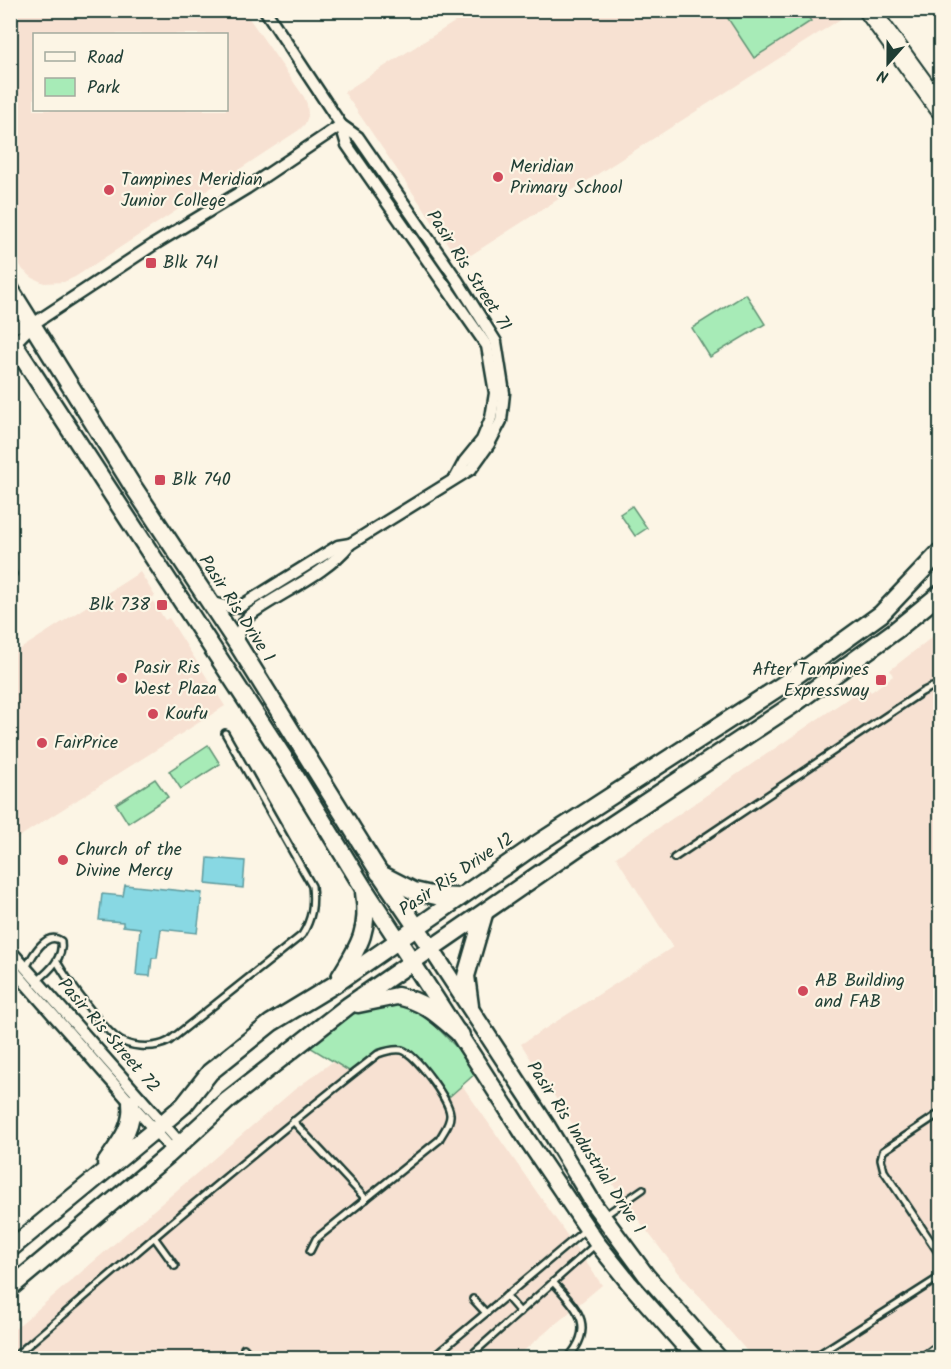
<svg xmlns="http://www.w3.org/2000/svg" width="951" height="1369" font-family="Kalam,sans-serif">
<rect width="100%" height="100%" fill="#fcf5e5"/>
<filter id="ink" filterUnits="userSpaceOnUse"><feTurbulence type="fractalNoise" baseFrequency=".0167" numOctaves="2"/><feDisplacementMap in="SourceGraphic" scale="12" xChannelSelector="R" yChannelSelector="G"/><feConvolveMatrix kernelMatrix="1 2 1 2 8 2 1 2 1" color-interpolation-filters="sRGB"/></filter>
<g filter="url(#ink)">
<g fill="#f7e1d2" fill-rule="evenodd">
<path d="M11 10 244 11 304 97 307 104 308 116 305 124 299 130 75 277 64 282 44 283 33 278 23 270 11 250ZM226 34V110H34V34Z"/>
<polygon points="844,10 847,15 460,262 344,92 472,11"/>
<polygon points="140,572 155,596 151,598 165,620 169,618 225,706 11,842 11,655"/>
<polygon points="940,631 940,1358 753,1358 679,1273 637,1218 596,1161 521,1044 673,947 616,857 866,686 871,692 893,676 890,670"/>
<polygon points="376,1030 431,1041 602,1285 515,1358 11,1358 10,1333 294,1090"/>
</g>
<g fill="#a7ebb7" stroke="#639476" stroke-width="1.5">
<polygon points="723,11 804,11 811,21 754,58"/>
<polygon points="746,294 765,324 710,357 692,328"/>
<polygon points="632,506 647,528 635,536 620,514"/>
<polygon points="208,745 220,764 181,789 169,771"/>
<polygon points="155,779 168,797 128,823 116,804"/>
<path d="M393 1000 420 1010 457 1048 476 1073 449 1097C433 1078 414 1040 385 1048 375 1050 358 1065 349 1071L308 1046 355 1009Z"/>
</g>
<g fill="#88d8e3" stroke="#5e9a9d" stroke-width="1.5">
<polygon points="208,858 245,861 243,888 206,884"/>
<polygon points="125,885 202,893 197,933 161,929 157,958 152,958 150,976 136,975 140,928 123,926 123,922 99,920 102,894 123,896"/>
</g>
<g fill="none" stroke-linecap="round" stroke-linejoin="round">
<g stroke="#1f3d34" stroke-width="10">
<g id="lane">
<polyline points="10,569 13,574"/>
<polyline points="674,858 922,692 932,687 940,687"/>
<path d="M57 962C67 979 106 1035 123 1042 137 1048 156 1048 169 1041L302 935C312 919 314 905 312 886L225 733"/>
<path d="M26 968C32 956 46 930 61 941 64 958 49 971 37 981"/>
<polyline points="940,1113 883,1151 881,1159 884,1171 940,1255"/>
<polyline points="293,1121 366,1199"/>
<polyline points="604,1216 643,1189"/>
<polyline points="154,1237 175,1266"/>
<path d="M553 1282C576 1308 597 1325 568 1358"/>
<polyline points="506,1296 520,1312"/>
<polyline points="473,1299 486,1313"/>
<polyline points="244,1348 253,1358"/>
<path d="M13 1358C133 1255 253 1152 378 1054 386 1051 394 1049 402 1050 416 1054 449 1100 450 1114 451 1123 443 1132 439 1140L316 1239 310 1251"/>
<polyline points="432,1358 585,1230"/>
<polyline points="468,1358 596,1244"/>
<polyline points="813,1358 940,1277"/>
<polyline points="920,1358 940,1344"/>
</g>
</g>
<g stroke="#1f3d34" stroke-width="15">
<g id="street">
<polyline points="265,10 341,125 347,145 487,346 495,393 491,418 482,440 464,462 456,477"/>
<polyline points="10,327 33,324"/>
<polyline points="11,347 33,324 153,245 247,188 341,125"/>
<polyline points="209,602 232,608 241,606 338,546 350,544"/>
<path d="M238 645C239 630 242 621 254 612 284 591 327 573 350 544L471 469 489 444 501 421 504 393 496 342 457 280 358 137 341 125"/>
<polyline points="10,950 181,1144"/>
<polyline points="10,966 173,1151"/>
</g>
</g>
<g stroke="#1f3d34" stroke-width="20">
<g id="secondary">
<polyline points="432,950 547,1126 595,1206 646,1275 719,1358"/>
<polyline points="413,963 526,1138 597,1243 629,1283 695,1358"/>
</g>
</g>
<g stroke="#1f3d34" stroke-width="21">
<g id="primary">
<polyline points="10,289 132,485 238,645 379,872 432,950"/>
<polyline points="10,338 286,761 363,887 413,963"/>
<polyline points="379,873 414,891 436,896 460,897"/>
<path d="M340 977C359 946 370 930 364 892"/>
<path d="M358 1004 397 996C425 1001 440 1017 461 1035"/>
<polyline points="470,1006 466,976 484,914"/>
<path d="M106 1163C119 1144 134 1127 131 1103"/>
<polyline points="10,1249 163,1123 184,1105 210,1072 271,1023 337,983 534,846 787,682 881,614 940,552"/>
<polyline points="10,1288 167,1156 228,1100 348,1006 577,848 794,704 896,630 940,594"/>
</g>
</g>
<g stroke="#1f3d34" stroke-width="24">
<polyline id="highway" points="869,10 940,108"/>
</g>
<use href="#lane" stroke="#fcf5e5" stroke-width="5"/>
<use href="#street" stroke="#fcf5e5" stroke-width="10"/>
<use href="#secondary" stroke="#fcf5e5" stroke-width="15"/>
<use href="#primary" stroke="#fcf5e5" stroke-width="16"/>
<use href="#highway" stroke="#fcf5e5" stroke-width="20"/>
</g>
</g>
<g fill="#d1495b" stroke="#fcf5e5" stroke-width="2">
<circle cx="498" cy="177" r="6"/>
<circle cx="109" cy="190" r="6"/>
<rect x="145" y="257" width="12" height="12" rx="3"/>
<rect x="154" y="474" width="12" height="12" rx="3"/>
<rect x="156" y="599" width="12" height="12" rx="3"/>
<circle cx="122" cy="678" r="6"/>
<rect x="875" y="674" width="12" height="12" rx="3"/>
<circle cx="153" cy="714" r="6"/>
<circle cx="42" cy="743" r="6"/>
<circle cx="63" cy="860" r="6"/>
<circle cx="803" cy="991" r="6"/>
</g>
<g text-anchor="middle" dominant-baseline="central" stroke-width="4.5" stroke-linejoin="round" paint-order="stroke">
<g font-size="18" fill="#1f3d34" stroke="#fcf5e5" text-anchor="start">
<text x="510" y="167">Meridian<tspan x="510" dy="21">Primary School</tspan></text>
<text x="121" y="180">Tampines Meridian<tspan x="121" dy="21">Junior College</tspan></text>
<text x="163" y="263">Blk 741</text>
<text x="172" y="480">Blk 740</text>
<text x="150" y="605" text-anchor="end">Blk 738</text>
<text x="134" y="668">Pasir Ris<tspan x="134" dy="21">West Plaza</tspan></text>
<text x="869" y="670" text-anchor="end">After Tampines<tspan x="869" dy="21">Expressway</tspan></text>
<text x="165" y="714">Koufu</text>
<text x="54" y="743">FairPrice</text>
<text x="75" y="850">Church of the<tspan x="75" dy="21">Divine Mercy</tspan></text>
<text x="815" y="981">AB Building<tspan x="815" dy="21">and FAB</tspan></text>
</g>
<g font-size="18" fill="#1f3d34" stroke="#fcf5e5">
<text transform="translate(468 271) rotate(57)">Pasir Ris Street 71</text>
<text transform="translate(236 609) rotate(57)">Pasir Ris Drive 1</text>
<text transform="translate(457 875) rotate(-34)">Pasir Ris Drive 12</text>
<text transform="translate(108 1036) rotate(49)">Pasir Ris Street 72</text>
<text transform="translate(585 1148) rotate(57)">Pasir Ris Industrial Drive 1</text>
</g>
</g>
<rect width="951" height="1369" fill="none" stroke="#fcf5e5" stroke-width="36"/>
<rect x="18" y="18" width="915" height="1333" fill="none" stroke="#1f3d34" stroke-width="2" filter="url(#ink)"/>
<rect x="33" y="33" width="195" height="78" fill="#fcf5e5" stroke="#a4ab9e" stroke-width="1.5"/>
<rect x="45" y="52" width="30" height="9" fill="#fcf5e5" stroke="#a4ab9e" stroke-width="1.5"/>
<text x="87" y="63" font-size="18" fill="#1f3d34">Road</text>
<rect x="45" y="78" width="30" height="18" fill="#a7ebb7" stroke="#a4ab9e" stroke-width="1.5"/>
<text x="87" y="93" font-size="18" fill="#1f3d34">Park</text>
<g transform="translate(888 63) rotate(201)" stroke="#fcf5e5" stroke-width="4.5" paint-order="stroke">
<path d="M0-4.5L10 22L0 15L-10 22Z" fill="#1f3d34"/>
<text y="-9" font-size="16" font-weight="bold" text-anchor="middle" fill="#1f3d34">N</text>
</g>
</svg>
